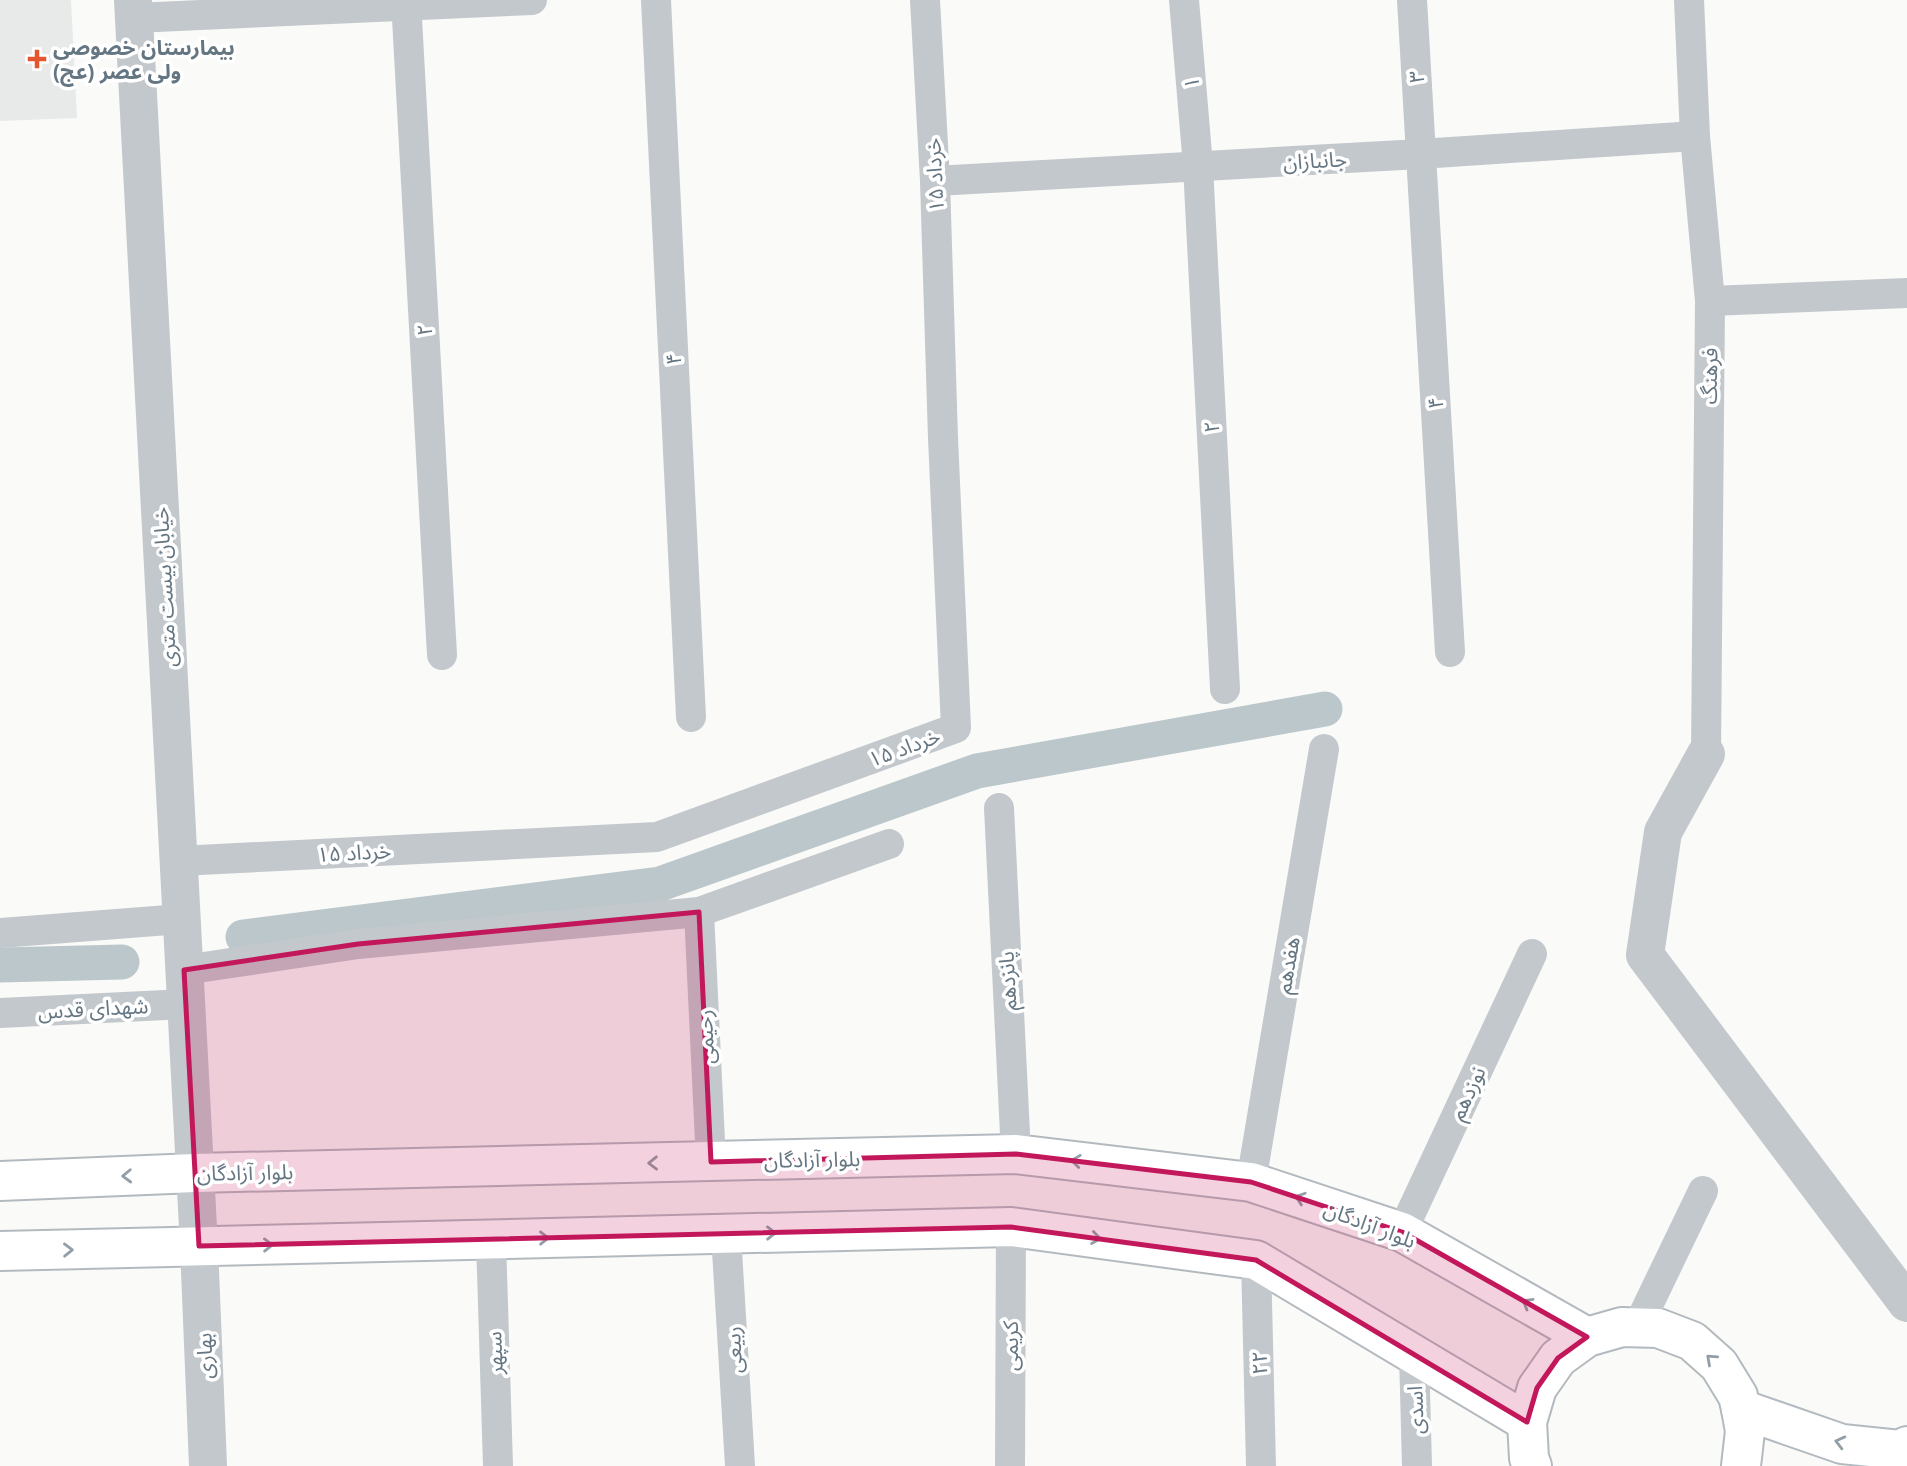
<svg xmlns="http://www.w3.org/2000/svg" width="1907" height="1466" font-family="'Open Sans','Noto Sans Arabic',sans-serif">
<rect width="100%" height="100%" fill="#fafaf8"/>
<polygon fill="#e8e9e9" points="0,0 71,0 77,118 0,121"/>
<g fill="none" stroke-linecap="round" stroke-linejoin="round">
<g stroke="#bbc7cb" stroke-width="35">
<polyline points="243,937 660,884 977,771 1325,709"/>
<polyline points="0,965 122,962"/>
</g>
<g stroke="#b3babf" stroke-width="42">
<g id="secondary">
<polyline points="0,1181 195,1173 1016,1154 1251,1182 1402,1232 1587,1337"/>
<polyline points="0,1251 1011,1227 1256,1260 1527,1422"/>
<polyline points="1741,1409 1842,1444 1900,1450 1907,1446"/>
<polyline points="1532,1466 1529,1458 1527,1422 1537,1388 1558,1358 1587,1337 1622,1327 1658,1328 1692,1341 1719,1365 1738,1396 1741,1409 1745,1431 1741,1466"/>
</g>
</g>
<g stroke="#c3c8cc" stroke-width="30">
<polyline points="406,0 442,655"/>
<polyline points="656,0 691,717"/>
<polyline points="1184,0 1198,166 1225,689"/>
<polyline points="1412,0 1450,652"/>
<polyline points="1689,0 1695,136 1710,301 1706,754"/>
<polyline points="134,18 532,0"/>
<polyline points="935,181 1420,154 1695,136"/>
<polyline points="1710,301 1907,293"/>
<polyline points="999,808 1016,1154"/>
<polyline points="179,861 657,837 956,728 943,438 935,181 925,0"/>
<polyline points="699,912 711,1162"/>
<polyline points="0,933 181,919"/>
<polyline points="184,970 358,944 699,912 889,844"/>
<polyline points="0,1013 186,1004"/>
<polyline points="1251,1182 1324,749"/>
<polyline points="1402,1232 1532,954"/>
<polyline points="726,1234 740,1466"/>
<polyline points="491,1240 498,1466"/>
<polyline points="1256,1260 1261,1466"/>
<polyline points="1637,1328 1703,1191"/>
<polyline points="1414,1354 1417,1466"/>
<polyline points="1010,1466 1011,1227"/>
</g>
<g stroke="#c3c8cc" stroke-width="38">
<polyline points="133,0 199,1246 208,1466"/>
<polyline points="1706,754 1663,832 1645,955 1907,1303"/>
</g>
<use href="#secondary" stroke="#fff" stroke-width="38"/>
</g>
<defs><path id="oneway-chevron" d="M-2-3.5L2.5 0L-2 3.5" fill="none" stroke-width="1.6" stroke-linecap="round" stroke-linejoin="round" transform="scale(1.75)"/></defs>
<g stroke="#939fa8">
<use href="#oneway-chevron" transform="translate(1076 1161) rotate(-173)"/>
<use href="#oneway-chevron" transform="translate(653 1163) rotate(179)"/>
<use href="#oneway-chevron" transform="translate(127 1176) rotate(178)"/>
<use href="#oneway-chevron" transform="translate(1300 1198) rotate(-162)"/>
<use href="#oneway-chevron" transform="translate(771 1233) rotate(-1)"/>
<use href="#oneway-chevron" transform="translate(544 1238) rotate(-1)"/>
<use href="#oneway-chevron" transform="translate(1096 1238) rotate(8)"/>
<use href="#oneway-chevron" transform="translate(268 1245) rotate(-1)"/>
<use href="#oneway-chevron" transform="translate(68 1250) rotate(-1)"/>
<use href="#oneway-chevron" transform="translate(1527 1303) rotate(-150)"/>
<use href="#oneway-chevron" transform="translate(1711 1359) rotate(-138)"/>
<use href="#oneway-chevron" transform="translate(1840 1442) rotate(-166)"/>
</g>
<path fill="#c2185b" fill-opacity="0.2" stroke="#c2185b" stroke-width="5" stroke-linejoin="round" d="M699 912 711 1162 1016 1154 1251 1182 1402 1232 1587 1337 1558 1358 1537 1388 1527 1422 1256 1260 1011 1227 199 1246 184 970 358 944Z"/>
<path fill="#e4572e" stroke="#fff" stroke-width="2.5" d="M33.5 48.5h7v7h7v7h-7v7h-7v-7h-7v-7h7z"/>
<g text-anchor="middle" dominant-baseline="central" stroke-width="7" stroke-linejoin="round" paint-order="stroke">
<g font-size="21" font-weight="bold" fill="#657683" stroke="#fff" text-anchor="start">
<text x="53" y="47">بیمارستان خصوصی<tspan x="53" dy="24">ولی عصر (عج)</tspan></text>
</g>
<g font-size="21" fill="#657683" stroke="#fff">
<text transform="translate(1416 77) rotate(-93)">۳</text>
<text transform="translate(1191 83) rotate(-95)">۱</text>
<text transform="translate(1315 160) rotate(-3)">جانبازان</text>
<text transform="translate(934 175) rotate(-93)">۱۵ خرداد</text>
<text transform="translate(424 330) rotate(-93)">۲</text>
<text transform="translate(673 359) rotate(-93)">۴</text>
<text transform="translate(1709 376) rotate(-89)">فرهنگ</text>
<text transform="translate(1435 403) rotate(-93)">۴</text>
<text transform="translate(1211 427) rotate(-93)">۲</text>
<text transform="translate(164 587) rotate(-93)">خیابان بیست متری</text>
<text transform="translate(904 747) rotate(-20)">۱۵ خرداد</text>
<text transform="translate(354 852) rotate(-3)">۱۵ خرداد</text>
<text transform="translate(1287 965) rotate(-80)">هفدهم</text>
<text transform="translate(1007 981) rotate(-93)">پانزدهم</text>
<text transform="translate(93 1008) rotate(-3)">شهدای قدس</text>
<text transform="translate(705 1037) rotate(-93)">رحیمی</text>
<text transform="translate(1467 1093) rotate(-65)">نوزدهم</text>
<text transform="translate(812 1159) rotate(-1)">بلوار آزادگان</text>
<text transform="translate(245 1172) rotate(-1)">بلوار آزادگان</text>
<text transform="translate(1370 1224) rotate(21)">بلوار آزادگان</text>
<text transform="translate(1010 1346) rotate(-90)">کریمی</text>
<text transform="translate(733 1350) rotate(-93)">ربیعی</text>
<text transform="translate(494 1353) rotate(-92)">سپهر</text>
<text transform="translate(204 1356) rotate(-92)">بهاری</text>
<text transform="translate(1259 1363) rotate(-91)">۲۲</text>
<text transform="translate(1415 1410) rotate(-92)">اسدی</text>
</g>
</g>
</svg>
